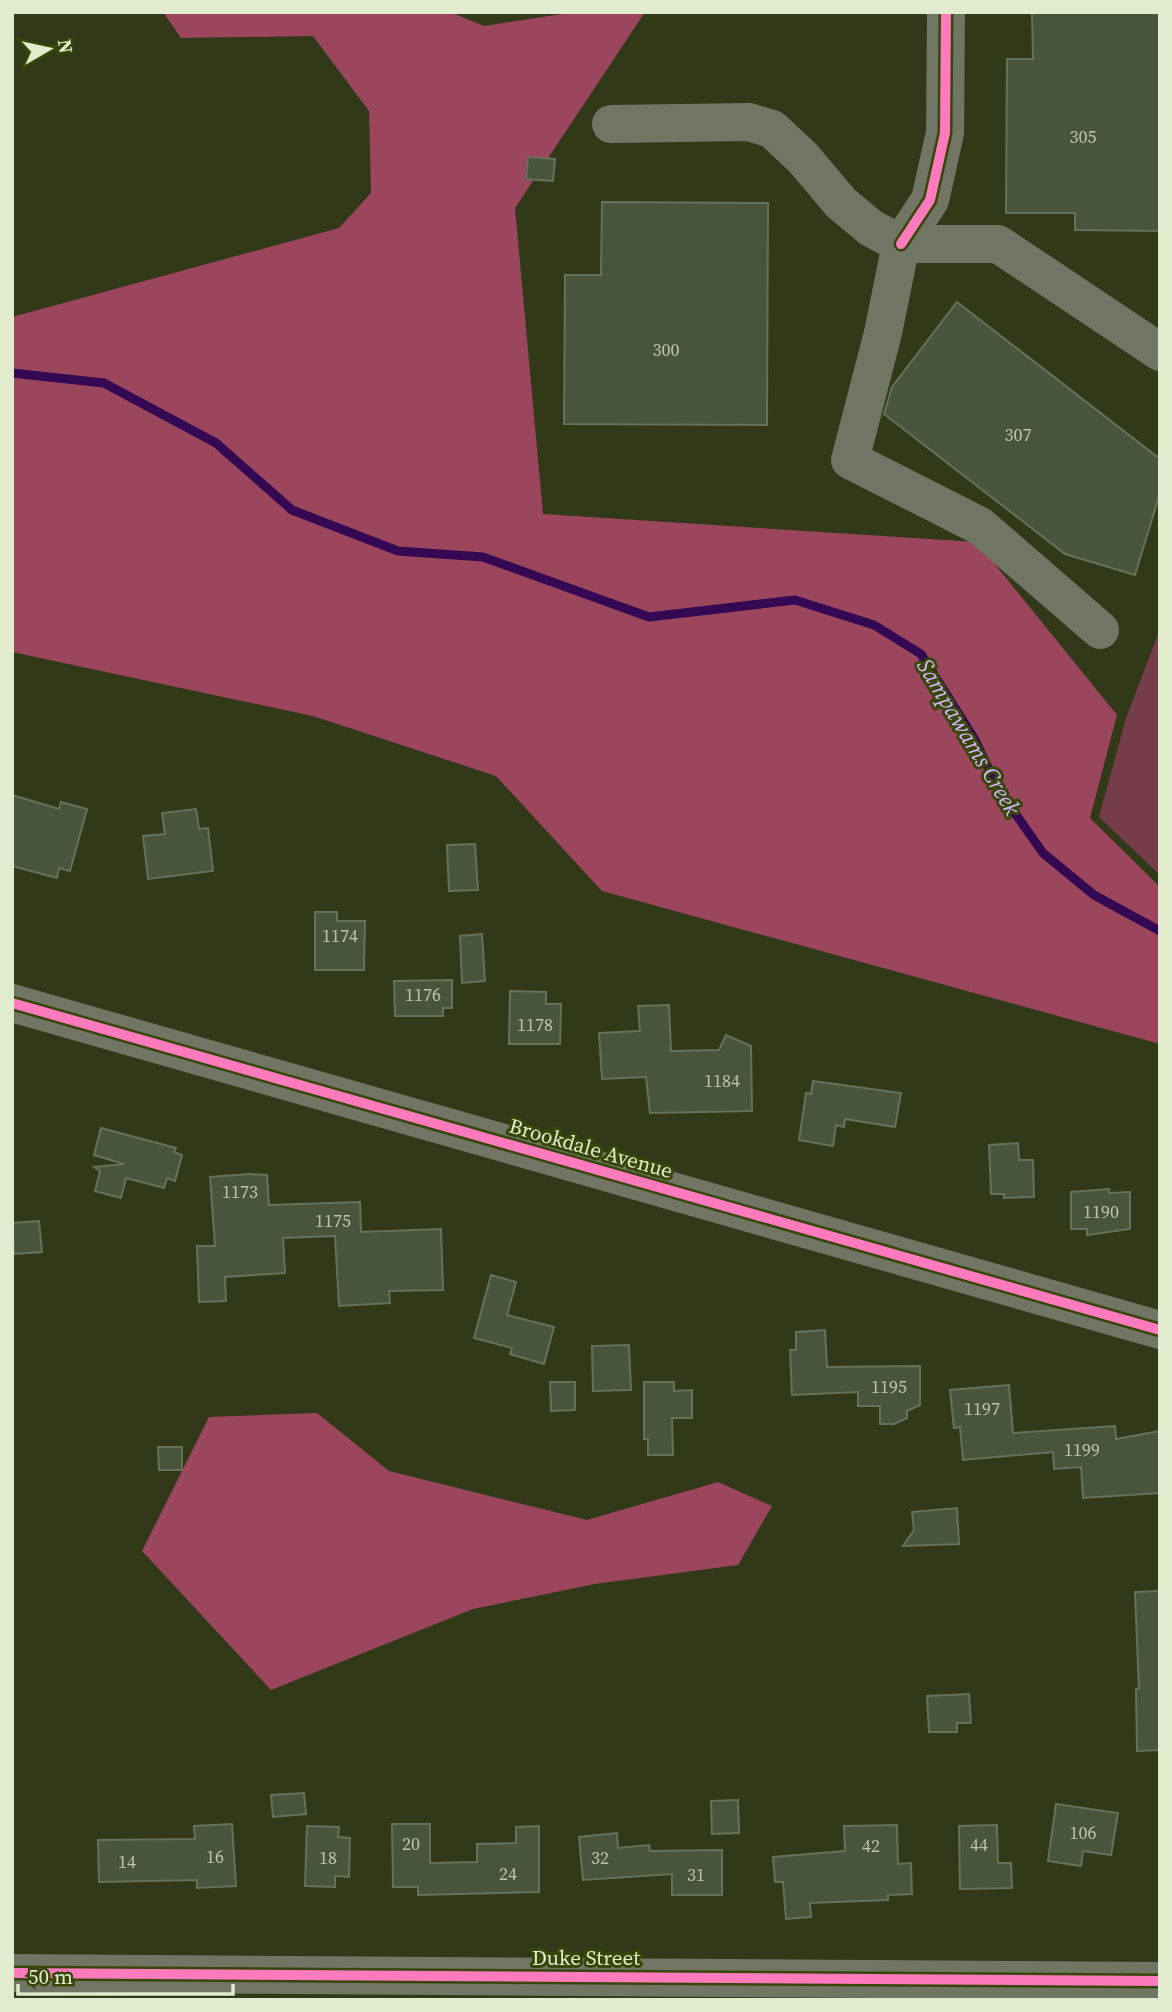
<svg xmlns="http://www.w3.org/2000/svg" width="1172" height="2012" font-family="'Source Serif 4',serif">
<rect width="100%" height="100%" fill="#313918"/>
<polygon fill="#743d49" points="1160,629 1160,875 1099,817 1126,718"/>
<g fill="#9b465d">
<polygon points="163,12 450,12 484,26 575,12 645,12 515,208 543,514 977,542 1117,715 1090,818 1160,887 1160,1044 602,891 496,776 313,716 12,652 12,317 339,228 371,193 369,111 313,36 181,38"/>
<polygon points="317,1413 389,1471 587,1520 718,1482 772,1506 738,1565 595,1584 473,1609 271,1690 142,1551 209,1417"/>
</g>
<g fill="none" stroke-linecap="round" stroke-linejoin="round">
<polyline stroke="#340853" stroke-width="9" points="12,373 104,383 216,443 292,510 398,551 483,557 649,617 795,600 874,625 921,654 975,740 998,789 1043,853 1094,895 1160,931"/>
</g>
<g fill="#48543c" stroke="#657259" stroke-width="2">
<polygon points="1032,12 1160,12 1160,231 1075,230 1075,213 1006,213 1007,59 1033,59"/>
<polygon points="528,157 555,159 553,181 526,179"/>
<polygon points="602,202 768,203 767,425 564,424 565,275 601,275"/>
<polygon points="957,302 1160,459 1160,493 1135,575 1065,554 884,414 892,387"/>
<polygon points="12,795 59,809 61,802 87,809 70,871 59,868 57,878 12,866"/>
<polygon points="196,809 199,829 208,828 213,871 148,879 143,836 165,834 162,813"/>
<polygon points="475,844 478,890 449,891 447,845"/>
<polygon points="315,912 337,912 337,921 365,921 364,970 315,970"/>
<polygon points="482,934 485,981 462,983 460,936"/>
<polygon points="452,980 452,1008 443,1008 443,1016 395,1016 394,981"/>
<polygon points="510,991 546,992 546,1004 561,1004 560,1044 509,1044"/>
<polygon points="669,1005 671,1051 719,1050 726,1035 751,1046 752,1111 650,1113 646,1077 602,1079 599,1033 640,1031 638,1006"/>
<polygon points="813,1081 901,1093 895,1127 845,1119 844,1127 836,1125 833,1146 799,1140 806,1093 811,1094"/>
<polygon points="101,1128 176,1148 174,1152 182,1155 175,1181 167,1178 164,1188 126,1178 121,1198 95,1191 100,1171 94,1167 124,1164 94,1155"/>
<polygon points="1018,1143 1019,1160 1033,1160 1034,1197 1004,1198 1004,1194 991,1194 989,1145"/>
<polygon points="250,1174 267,1175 269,1205 360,1202 361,1232 441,1229 443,1290 389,1291 390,1303 339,1306 335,1236 283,1238 285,1273 225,1277 226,1301 199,1302 197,1246 215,1246 210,1177"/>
<polygon points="1109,1189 1109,1193 1130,1192 1130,1229 1087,1235 1087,1229 1071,1229 1071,1192"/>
<polygon points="39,1221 42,1252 14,1254 12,1223"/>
<polygon points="491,1275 516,1282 507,1315 554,1327 544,1364 510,1354 512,1348 474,1338"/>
<polygon points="825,1330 827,1367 920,1366 920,1405 907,1411 907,1418 894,1424 880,1424 880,1406 858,1406 858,1392 792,1395 790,1350 796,1350 796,1332"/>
<polygon points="629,1345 631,1390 593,1391 592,1346"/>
<polygon points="550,1382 575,1382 575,1410 551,1411"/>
<polygon points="644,1382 674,1382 674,1391 692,1390 692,1418 672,1418 673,1455 648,1455 648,1439 644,1439"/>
<polygon points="1009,1385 1013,1433 1115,1426 1116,1439 1160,1431 1160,1493 1083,1498 1081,1467 1054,1469 1053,1452 963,1460 960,1427 954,1428 950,1390"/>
<polygon points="158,1447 182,1447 182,1470 159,1470"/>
<polygon points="957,1508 959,1544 903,1546 914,1530 912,1512"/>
<polygon points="1160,1591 1160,1750 1137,1751 1136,1689 1139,1689 1135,1592"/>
<polygon points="969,1694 971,1723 957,1723 957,1732 929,1732 927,1696"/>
<polygon points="304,1793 306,1814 273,1817 271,1795"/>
<polygon points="738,1800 739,1833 712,1834 711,1801"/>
<polygon points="1056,1804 1118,1813 1111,1855 1083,1851 1081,1866 1048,1861"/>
<polygon points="232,1824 236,1886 197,1888 197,1880 99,1882 98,1840 195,1839 194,1826"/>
<polygon points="392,1824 430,1824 430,1863 477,1862 477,1844 516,1843 516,1827 539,1826 539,1892 418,1895 418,1887 393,1887"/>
<polygon points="897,1825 898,1864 911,1863 912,1894 888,1895 888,1900 810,1903 811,1917 786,1919 783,1882 775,1882 773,1857 845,1851 844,1826"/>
<polygon points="997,1825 998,1863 1011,1863 1012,1888 960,1889 959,1826"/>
<polygon points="307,1826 339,1827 338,1837 350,1838 349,1877 335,1876 335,1887 305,1886"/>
<polygon points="617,1833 618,1848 649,1845 650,1851 722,1850 722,1895 672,1895 672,1874 583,1880 579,1837"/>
</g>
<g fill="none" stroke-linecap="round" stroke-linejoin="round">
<g stroke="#707564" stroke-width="38">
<polyline points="946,12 945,133 930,200 901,244 883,333 850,460 980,526 1100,630"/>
<polyline points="611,124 749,122 772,129 803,158 841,203 871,228 901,244 998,244 1160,352"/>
<polyline points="12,1003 1160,1330"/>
<polyline points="12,1973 1160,1981"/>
</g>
<g stroke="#38460b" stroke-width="15">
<g id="cycleway">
<polyline points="901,244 930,200 945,133 946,12"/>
<polyline points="12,1003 1160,1330"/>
<polyline points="12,1973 1160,1981"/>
</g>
</g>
<use href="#cycleway" stroke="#fd7abc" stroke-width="10"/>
</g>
<g text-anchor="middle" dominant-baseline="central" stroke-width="6" stroke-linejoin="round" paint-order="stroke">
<g font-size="18" fill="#bbc5a9">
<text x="1083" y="136">305</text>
<text x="666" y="349">300</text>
<text x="1018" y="434">307</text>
<text x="340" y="935">1174</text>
<text x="423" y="994">1176</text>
<text x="535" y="1024">1178</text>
<text x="722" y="1080">1184</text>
<text x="240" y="1191">1173</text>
<text x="1101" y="1211">1190</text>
<text x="333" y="1220">1175</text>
<text x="889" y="1386">1195</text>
<text x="982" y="1408">1197</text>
<text x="1082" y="1449">1199</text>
<text x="1083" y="1832">106</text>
<text x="411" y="1843">20</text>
<text x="979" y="1844">44</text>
<text x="871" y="1845">42</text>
<text x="215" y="1856">16</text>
<text x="328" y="1857">18</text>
<text x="600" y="1857">32</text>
<text x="127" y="1861">14</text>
<text x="508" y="1873">24</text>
<text x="696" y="1874">31</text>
</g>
<g font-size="21" fill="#e1ebcd" stroke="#38460b">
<text transform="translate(591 1148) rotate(16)">Brookdale Avenue</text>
<text x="586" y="1957">Duke Street</text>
</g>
<g font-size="23" font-style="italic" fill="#d3b7fc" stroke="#38460b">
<text transform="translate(969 737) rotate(59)">Sampawams Creek</text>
</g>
</g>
<rect width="1172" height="2012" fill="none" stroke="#e1ebcd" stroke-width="28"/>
<g transform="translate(49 49) rotate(81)" stroke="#38460b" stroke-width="5" paint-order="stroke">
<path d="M0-5L12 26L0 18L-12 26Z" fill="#e1ebcd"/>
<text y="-10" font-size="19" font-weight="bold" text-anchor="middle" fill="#e1ebcd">N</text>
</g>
<path d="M18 1984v10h215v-10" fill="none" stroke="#e1ebcd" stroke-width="3.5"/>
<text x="28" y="1984" font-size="21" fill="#e1ebcd" stroke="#38460b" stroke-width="5" paint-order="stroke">50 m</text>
</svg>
